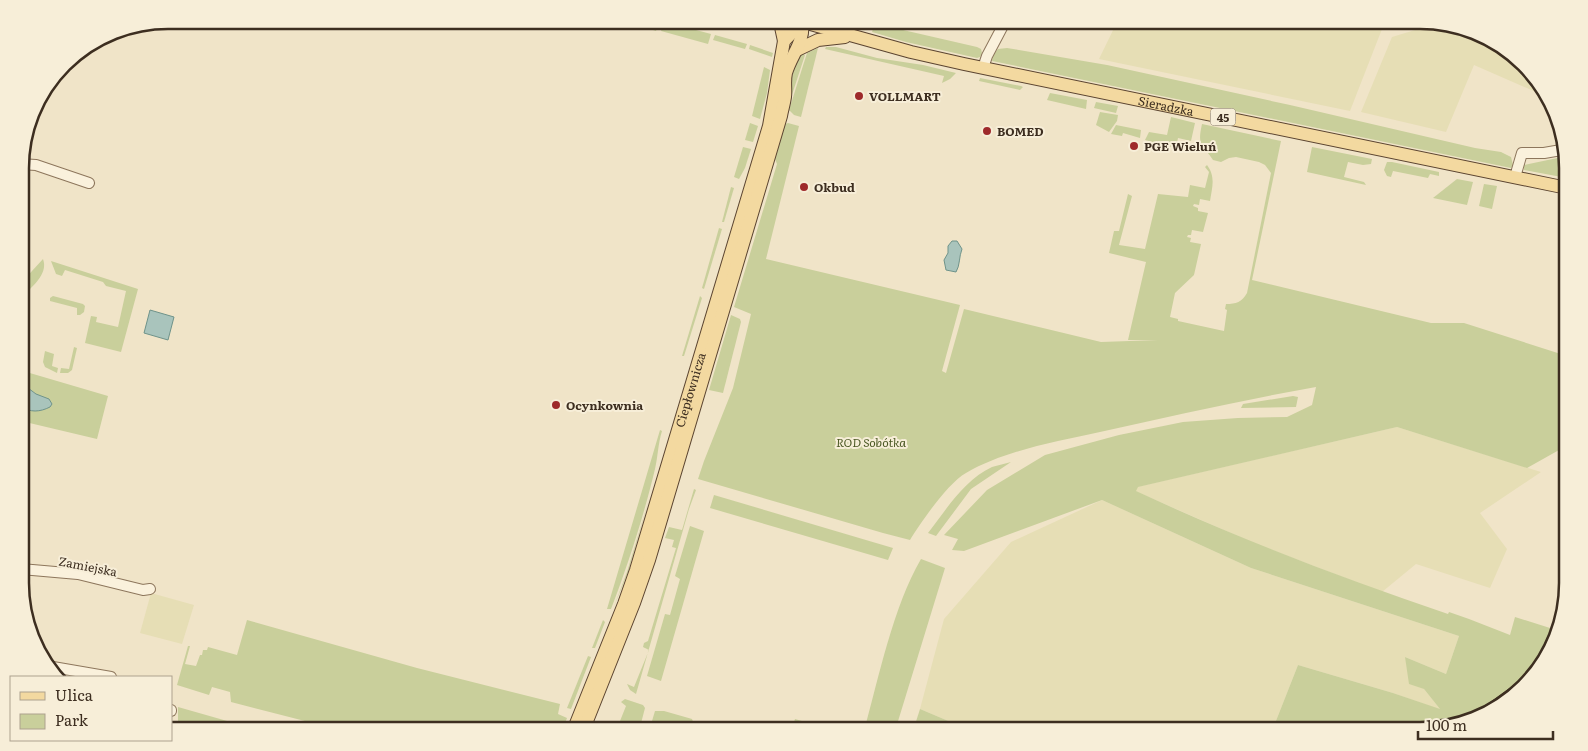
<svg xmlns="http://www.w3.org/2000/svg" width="1588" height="751" font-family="Literata,serif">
<rect width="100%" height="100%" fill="#f0e4c8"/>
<g fill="#e6deb5">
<polygon points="1118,20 1403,20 1382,29 1350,111 1099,59"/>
<polygon points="1438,23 1461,28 1488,40 1538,78 1545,96 1474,65 1446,132 1361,112 1392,37"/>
<polygon points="1397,427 1541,472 1480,513 1507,549 1490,588 1416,564 1382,592 1256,544 1135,491 1137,487"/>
<polygon points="1102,500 1251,568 1459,636 1446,674 1405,657 1424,689 1441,710 1393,693 1298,665 1272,731 972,731 920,709 944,619 1011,542"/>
<polygon points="151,593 194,605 182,644 140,633"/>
</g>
<g fill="#c9cf9b">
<polygon points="640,20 658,20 659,22 656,31 638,25"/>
<polygon points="831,20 869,20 864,30"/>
<polygon points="666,22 711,34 708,44 661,31 664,23"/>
<polygon points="877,24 977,47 981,49 982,53 980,57 977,58 906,42 872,32 874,26"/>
<polygon points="715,35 747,44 745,49 713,40"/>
<polygon points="750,45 773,53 772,57 749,49"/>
<polygon points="826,47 836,47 877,58 923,65 956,73 950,79 942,83 944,76 825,49"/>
<polygon points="818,48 801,117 794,115 789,110 807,53"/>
<polygon points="1007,48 1107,65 1290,105 1475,148 1501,152 1511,157 1513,165 1511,168 992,61 993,55 998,49"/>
<path d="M802 53 805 55 788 107C790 87 791 70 802 53Z"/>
<polygon points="764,67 770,70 767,93 760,119 752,116"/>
<polygon points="980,78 1021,86 1023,87 1020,90 979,81"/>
<polygon points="1050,93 1087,100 1086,109 1047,100"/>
<polygon points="1096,102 1118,106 1116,113 1094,108"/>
<polygon points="1100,112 1118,115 1117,121 1109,132 1096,125"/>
<polygon points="1171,117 1195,123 1191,141 1178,138 1176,148 1145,140 1149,132 1167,135"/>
<polygon points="750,123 758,126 753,142 745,140"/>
<path d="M788 123 799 126 766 259 960 305 942 371 946 373 964 309 1101 342 1158 340H1128L1146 262 1109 253 1114 231H1119L1128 194 1132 196 1119 245 1145 249 1158 194 1188 197 1190 185 1205 188 1209 172 1205 167 1207 165C1216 177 1212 188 1210 201L1200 199 1199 205 1194 204 1193 206 1198 208V211L1208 213 1203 232 1192 230 1191 235H1188L1187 237 1191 238 1190 242 1201 244 1194 275 1175 293 1170 317 1178 319V321L1224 331 1227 310 1225 309 1226 304C1236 304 1242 302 1247 293L1271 173 1265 165 1259 162 1236 157 1229 158 1221 162 1213 160C1202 143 1197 147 1202 124L1281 141 1252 280 1431 323H1464L1567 356 1568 445 1527 468 1397 427 1138 487 1136 491C1237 538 1342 578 1448 614L1449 612 1469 619 1510 635 1515 617 1550 628 1551 631 1560 623 1557 640 1529 673 1475 715 1430 731H1272L1298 665 1393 693 1440 709 1424 689 1409 684 1405 657 1446 674 1459 636 1251 568 1102 500 964 551 952 550 958 539 944 535 987 490 1045 455 1119 435 1183 422 1238 418 1287 417 1312 405 1316 387C1243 400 1172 416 1100 432 1055 442 1006 450 966 473 948 483 921 522 910 540L883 533 698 479 704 461 733 388 751 314 734 307 777 164 775 159 785 124Z"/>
<polygon points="1116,125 1141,130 1140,138 1123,133 1122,136 1111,134"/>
<polygon points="743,147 751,149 745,168 739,179 734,177"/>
<polygon points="1312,147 1372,159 1371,164 1363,165 1348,162 1344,177 1364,182 1366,185 1307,172"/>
<polygon points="1567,156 1567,178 1524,170 1524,165"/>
<polygon points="1387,162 1392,162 1439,172 1439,176 1430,174 1428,178 1393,171 1391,177 1387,176 1384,170"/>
<polygon points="1457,179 1473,182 1467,205 1433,198"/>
<polygon points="1484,184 1497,186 1492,209 1479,206"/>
<polygon points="731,187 734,188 724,222 722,222"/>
<polygon points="719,228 722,229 704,289 702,288"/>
<path d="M43 259C49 275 30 288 21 298V283Z"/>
<polygon points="51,261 138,289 121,352 85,343 91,316 97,317 96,322 118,327 126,291 106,286 103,282 65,270 62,276 56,274"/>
<polygon points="53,296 83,304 85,306 84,312 80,315 77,315 77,308 50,301 50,298"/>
<polygon points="700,296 702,298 684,356 682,356"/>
<polygon points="731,315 740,319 741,322 723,393 709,390"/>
<polygon points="74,347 77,348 72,370 68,373 60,373 61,368 69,369"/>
<polygon points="45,351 54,354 52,366 58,368 57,373 45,367 43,362"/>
<polygon points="23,371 108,396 97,439 21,421 21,406 25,409 36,394 26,386 21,387 21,372"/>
<polygon points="1293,396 1298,397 1296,407 1241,408 1243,404"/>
<path d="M660 430 662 431C658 444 658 456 655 469 644 515 628 565 611 609H607Z"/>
<path d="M1011 462 971 489 936 536 928 533C946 510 964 480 992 467 998 465 1005 464 1011 462Z"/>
<polygon points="694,489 696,490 689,509 636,694 630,690 627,684 634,687 649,650 643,647 644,643 648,641 676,548 672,547 674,540 665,538 669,527 682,530"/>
<polygon points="714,495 893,548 888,560 710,508"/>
<polygon points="650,496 628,572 613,609 627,572"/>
<polygon points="690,526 704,531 661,681 647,676 665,614 670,615 680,579 675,576"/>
<path d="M921 559 945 568 895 731H864C879 677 893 607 921 559Z"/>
<polygon points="247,620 417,668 560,704 558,714 567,718 562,731 344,731 231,702 230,692 212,687 209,695 177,685 188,646 190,646 185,664 196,666 200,655 202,655 203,650 207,650 208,647 237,655"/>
<polygon points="603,620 605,622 595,648 592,648"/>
<polygon points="588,656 591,657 571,709 567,708"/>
<polygon points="625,699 643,705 645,708 639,731 616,731 626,706 621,702"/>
<polygon points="178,707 262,731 199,731 178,725"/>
<polygon points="920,709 972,731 913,731"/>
<polygon points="655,711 664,711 692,719 695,727 694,731 649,731"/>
<polygon points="795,719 836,731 791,731"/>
</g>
<g fill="#a9c4bc" stroke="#6f938a">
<path d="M952 241H957L962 249C959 256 960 266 956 272L946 270 944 260 948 253V246Z"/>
<polygon points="150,310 174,317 168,340 144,333"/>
<path d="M24 385 36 394 49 399 52 404 50 407C40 412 30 413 21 406V387Z"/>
</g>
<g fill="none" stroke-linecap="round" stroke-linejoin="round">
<g stroke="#8d765c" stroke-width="12">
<g id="minor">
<polyline points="983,68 987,56 1006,20"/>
<polyline points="20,164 36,165 89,183"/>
<polyline points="1515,177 1522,153 1544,153 1567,149"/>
<polyline points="21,569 78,574 143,590 150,589"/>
<polyline points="47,666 111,677"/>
<polyline points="171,710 171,711"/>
</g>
</g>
<g stroke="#5b4430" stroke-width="14">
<g id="major">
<polyline points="775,20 781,27 784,41"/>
<path id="s1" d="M796 20 911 52 964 64 1567 188"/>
<polyline points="797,50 818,40 845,37"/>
<path id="s2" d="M573 731 624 604 636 570 769 126 784 41 802 22"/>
<path d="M583 731 634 603 649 560 781 116C782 110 784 104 785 97 786 89 784 81 786 73 791 55 805 42 802 22"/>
</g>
</g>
<use href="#minor" stroke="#faf1dc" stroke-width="10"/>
<use href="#major" stroke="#f3d9a0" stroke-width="12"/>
<g stroke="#3d2e20" stroke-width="4.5">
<polyline id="rail" points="1476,715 1524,680"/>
</g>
<use href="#rail" stroke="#f7eed8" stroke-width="2.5" stroke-dasharray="8" stroke-linecap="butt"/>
</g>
<g fill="#9e2a2b" stroke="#f7eed8" stroke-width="2">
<circle cx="859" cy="96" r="5"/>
<circle cx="987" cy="131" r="5"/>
<circle cx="1134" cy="146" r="5"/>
<circle cx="804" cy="187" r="5"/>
<circle cx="556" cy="405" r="5"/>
</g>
<g text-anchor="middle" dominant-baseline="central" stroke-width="4" stroke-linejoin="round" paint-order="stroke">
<rect fill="#f7eed8" stroke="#756857" stroke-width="1" x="1210.5" y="108.5" width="25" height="17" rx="4"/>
<g font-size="11" font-weight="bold" fill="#3d2e20">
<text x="1223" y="117">45</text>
</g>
<g font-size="12" font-weight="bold" fill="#3d2e20" stroke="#f7eed8" text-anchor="start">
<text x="869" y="96">VOLLMART</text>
<text x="997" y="131">BOMED</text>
<text x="1144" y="146">PGE Wieluń</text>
<text x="814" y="187">Okbud</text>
<text x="566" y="405">Ocynkownia</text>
</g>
<g font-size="12" fill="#3d2e20" stroke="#f7eed8">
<text stroke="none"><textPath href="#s1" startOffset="380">Sieradzka</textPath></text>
<text stroke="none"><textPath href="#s2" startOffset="361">Ciepłownicza</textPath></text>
<text transform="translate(88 566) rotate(11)">Zamiejska</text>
</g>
<g font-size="12" font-style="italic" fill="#4d5a26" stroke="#f7eed8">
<text x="871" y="442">ROD Sobótka</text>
</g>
</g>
<path d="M0 0H1588V751H0ZM168 29H1420A139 139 0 0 1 1559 168V583A139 139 0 0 1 1420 722H168A139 139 0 0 1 29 583V168A139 139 0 0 1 168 29Z" fill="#f7eed8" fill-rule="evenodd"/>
<path fill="none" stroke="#3d2e20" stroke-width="2.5" d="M168 29H1420A139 139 0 0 1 1559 168V583A139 139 0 0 1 1420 722H168A139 139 0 0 1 29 583V168A139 139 0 0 1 168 29Z"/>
<rect x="10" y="676" width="162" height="65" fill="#f7eed8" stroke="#ada18e"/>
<rect x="20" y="692" width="25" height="8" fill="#f3d9a0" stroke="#ada18e"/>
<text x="55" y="701" font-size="15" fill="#3d2e20">Ulica</text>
<rect x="20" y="714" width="25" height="15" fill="#c9cf9b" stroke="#ada18e"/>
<text x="55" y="726" font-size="15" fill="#3d2e20">Park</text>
<path d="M1418 731v8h135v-8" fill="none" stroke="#3d2e20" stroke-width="2.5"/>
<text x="1426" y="731" font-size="15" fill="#3d2e20" stroke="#f7eed8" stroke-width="4" paint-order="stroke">100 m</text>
</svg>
